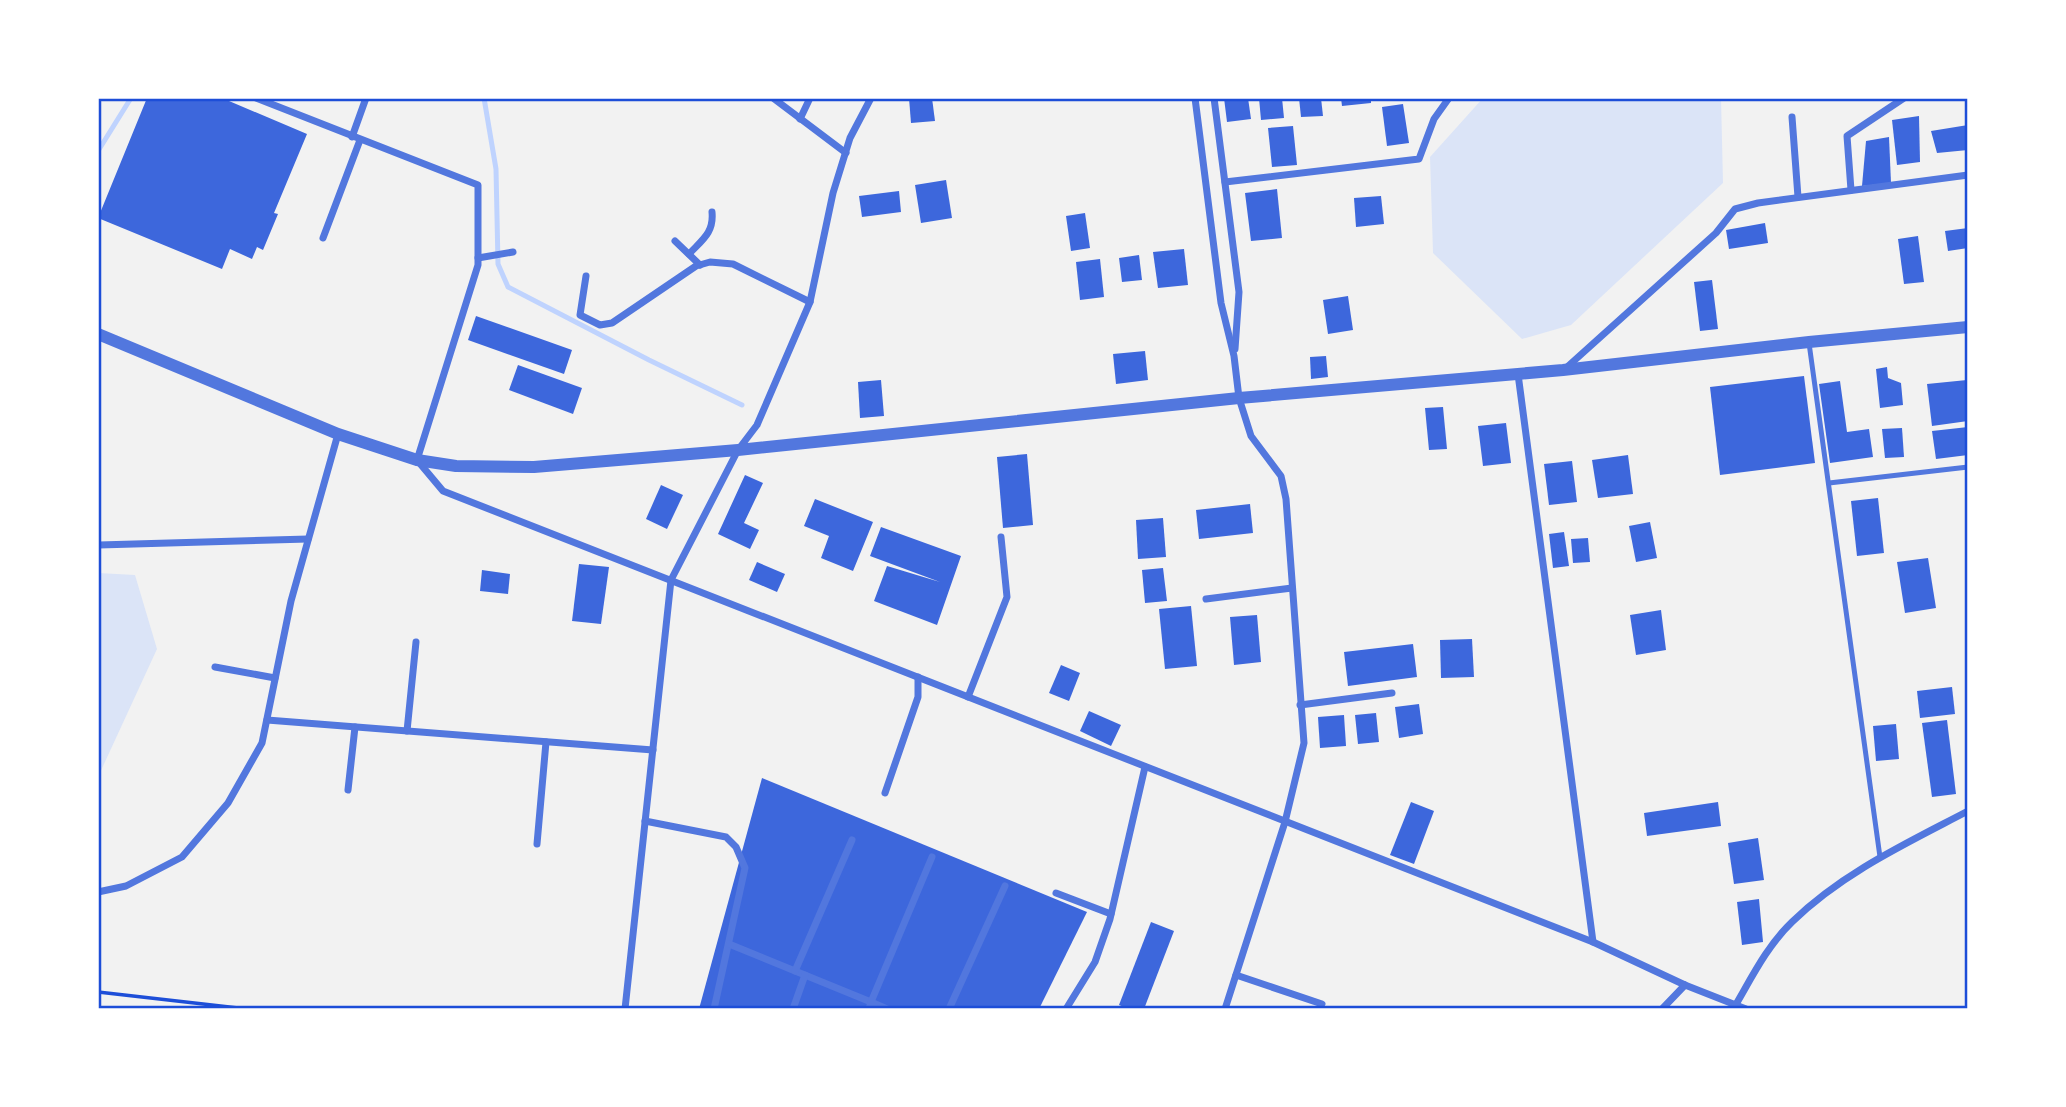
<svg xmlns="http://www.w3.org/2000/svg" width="2066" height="1107" font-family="'Fira Sans',sans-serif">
<rect width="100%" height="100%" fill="#f2f2f2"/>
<g fill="#dbe4f7">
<polygon points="1483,98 1721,98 1723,183 1571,325 1522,339 1433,253 1430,157"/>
<polygon points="98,573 135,575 157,649 98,777"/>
</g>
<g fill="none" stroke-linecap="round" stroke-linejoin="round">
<g stroke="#bfd3fe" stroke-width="5">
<polyline points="484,98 496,169 498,264 508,287 649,360 742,405"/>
<polyline points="98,151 131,98"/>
</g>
</g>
<g fill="#3d67dc">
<polygon points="147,98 222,98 307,134 274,213 278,214 263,250 257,247 252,259 230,249 222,269 98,218"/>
<polygon points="909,98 932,98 935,121 911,123"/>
<polygon points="1224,98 1248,98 1251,119 1227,122"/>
<polygon points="1259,98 1282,98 1284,118 1261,120"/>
<polygon points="1299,98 1321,98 1323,116 1301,117"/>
<polygon points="1341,98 1371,98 1371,103 1342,106"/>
<polygon points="1403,104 1409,143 1387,146 1382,107"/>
<polygon points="1919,116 1920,162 1897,165 1892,120"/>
<polygon points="1968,125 1968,150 1937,153 1931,131"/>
<polygon points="1293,126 1297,165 1272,167 1268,128"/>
<polygon points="1889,137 1891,183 1862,186 1866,141"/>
<polygon points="946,180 952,218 921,223 915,185"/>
<polygon points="1277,189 1282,238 1251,241 1245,193"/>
<polygon points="899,191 901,212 862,217 859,196"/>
<polygon points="1381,196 1384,224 1356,227 1354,198"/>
<polygon points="1085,213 1090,248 1071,251 1066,216"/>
<polygon points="1765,223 1768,243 1729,249 1726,230"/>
<polygon points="1968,228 1968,248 1948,251 1945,231"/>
<polygon points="1918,236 1924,282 1904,284 1898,239"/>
<polygon points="1184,249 1188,285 1158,288 1153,252"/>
<polygon points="1139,255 1142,280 1122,282 1119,258"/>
<polygon points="1100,259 1104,297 1080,300 1076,262"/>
<polygon points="1712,280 1718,329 1700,331 1694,282"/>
<polygon points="1348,296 1353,330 1328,334 1323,300"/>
<polygon points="476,316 572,350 564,374 468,340"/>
<polygon points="1145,351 1148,380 1116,384 1113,354"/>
<polygon points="1326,356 1328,377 1311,379 1310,357"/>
<polygon points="518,365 582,388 573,414 509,390"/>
<polygon points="1887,367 1888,378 1901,383 1903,405 1880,408 1876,369"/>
<polygon points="1804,376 1815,463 1720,475 1710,387"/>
<polygon points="881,380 884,416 860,418 858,382"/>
<polygon points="1967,380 1968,421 1932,426 1927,384"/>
<polygon points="1840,381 1847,432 1869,429 1873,457 1830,463 1819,384"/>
<polygon points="1443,407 1447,449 1429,450 1425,408"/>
<polygon points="1506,423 1511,463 1483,466 1478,426"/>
<polygon points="1968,427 1968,455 1936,459 1932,431"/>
<polygon points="1902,428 1904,457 1885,458 1882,429"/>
<polygon points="1027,454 1033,525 1003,528 997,457"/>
<polygon points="1628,455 1633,494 1598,498 1592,460"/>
<polygon points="1572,461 1577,502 1549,505 1544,464"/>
<polygon points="745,475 763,483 744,523 759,530 750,549 718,534"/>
<polygon points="661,485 683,495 667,529 646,519"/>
<polygon points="1878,498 1884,553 1857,556 1851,501"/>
<polygon points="815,499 873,522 853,571 821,558 829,536 804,526"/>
<polygon points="1250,504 1253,533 1199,539 1196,510"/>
<polygon points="1163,518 1166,557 1138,559 1136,520"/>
<polygon points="1650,522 1657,558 1636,562 1629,526"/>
<polygon points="881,527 961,556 937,625 874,601 887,566 940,582 870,556"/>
<polygon points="1564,532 1569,566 1553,568 1549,534"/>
<polygon points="1588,538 1590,562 1573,563 1571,539"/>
<polygon points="1928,558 1936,608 1905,613 1897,562"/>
<polygon points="757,562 785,574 777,592 749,580"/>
<polygon points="579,564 609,567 601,624 572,621"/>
<polygon points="1163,568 1167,601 1145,603 1142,570"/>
<polygon points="482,570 510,574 508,594 480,591"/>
<polygon points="1191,606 1197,666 1165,669 1159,609"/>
<polygon points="1661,610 1666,650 1636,655 1630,615"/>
<polygon points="1257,615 1261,662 1234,665 1230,617"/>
<polygon points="1472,639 1474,677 1441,678 1440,640"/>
<polygon points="1413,644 1417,677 1348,686 1344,652"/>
<polygon points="1061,665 1080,673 1069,701 1049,693"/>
<polygon points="1952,687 1955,714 1920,718 1917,691"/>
<polygon points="1419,704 1423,734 1399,738 1395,707"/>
<polygon points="1089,711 1121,725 1111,746 1080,731"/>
<polygon points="1376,713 1379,742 1358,744 1355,715"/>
<polygon points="1344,715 1346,746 1320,748 1318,717"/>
<polygon points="1947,720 1956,794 1932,797 1922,723"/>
<polygon points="1896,724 1899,759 1876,761 1873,726"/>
<polygon points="762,778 1087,912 1039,1009 699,1009"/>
<polygon points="1411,802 1434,811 1414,864 1390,855"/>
<polygon points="1718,802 1721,826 1647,836 1644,813"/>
<polygon points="1758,838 1764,880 1734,884 1728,843"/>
<polygon points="1759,899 1763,942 1742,945 1737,902"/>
<polygon points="1151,922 1174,931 1144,1009 1129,1009 1119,1005"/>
</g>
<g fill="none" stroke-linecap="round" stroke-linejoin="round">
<polyline stroke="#1d4ed8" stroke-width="3.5" points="98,992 247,1009"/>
<g stroke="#5277de" stroke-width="5">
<polyline points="1809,343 1880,857"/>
<polyline points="1829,483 1968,467"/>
</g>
<g stroke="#5277de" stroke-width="7">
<polyline points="256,98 478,185 478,265 417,460 443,491 1593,942 1685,985 1746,1009"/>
<polyline points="773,98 846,153"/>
<polyline points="1195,98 1221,303 1234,356 1239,398 1251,436 1281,476 1286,499 1304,743 1285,822 1225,1009"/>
<polyline points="1214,98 1239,292 1235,349"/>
<polyline points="1792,117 1798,197"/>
<polyline points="800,119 810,98"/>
<polyline points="352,137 366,98"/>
<polyline points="1225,182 1419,159 1434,119 1449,98"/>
<polyline points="1851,190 1847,136 1904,98"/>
<polyline points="323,238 360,140"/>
<polyline points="675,241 700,265"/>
<path d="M689 254C702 240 714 233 712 212"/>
<polyline points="478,258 513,252"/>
<polyline points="586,276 580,315 600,325 612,323 696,266 710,262 733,264 810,302"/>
<polyline points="1566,368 1716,233 1735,209 1758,203 1968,175"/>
<polyline points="1518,374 1593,942"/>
<polyline points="99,545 308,539"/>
<polyline points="1206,599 1292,588"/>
<polyline points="215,667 275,678"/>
<polyline points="968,697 1007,597 1001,537"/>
<polyline points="1300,705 1392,693"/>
<polyline points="267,720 653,750"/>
<polyline points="407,731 416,642"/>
<polyline points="348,790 355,727"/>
<polyline points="885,793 918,697 918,677"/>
<polyline points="645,821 726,837 736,847 745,868 714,1009"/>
<polyline points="537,844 546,742"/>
<polyline points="98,892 126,886 182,857 228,803 262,743 291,601 338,434"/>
<polyline points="1056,893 1111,914"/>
<polyline points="729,944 871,1002 869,1009"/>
<polyline points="795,971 852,840"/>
<polyline points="1236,975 1322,1004"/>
<path d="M1735 1006C1752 977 1767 946 1792 922 1842 873 1907 843 1968 811"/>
<polyline points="625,1009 671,580 738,450 757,425 810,302 833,193 850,138 871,98"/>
<polyline points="793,1009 805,975"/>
<polyline points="887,1009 871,1002 932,857"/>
<polyline points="949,1009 1005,886"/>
<polyline points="1066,1009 1095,962 1110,919 1145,767"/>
<polyline points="1662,1009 1685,985"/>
</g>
<polyline stroke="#5277de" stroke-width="12" points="98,334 338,434 417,460 456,466 534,467 738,450 1239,398 1563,370 1809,342 1968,327"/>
</g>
<rect width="2066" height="1107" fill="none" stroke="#ffffff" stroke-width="200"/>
<rect x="100" y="100" width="1866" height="907" fill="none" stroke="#1d4ed8" stroke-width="2.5"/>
</svg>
